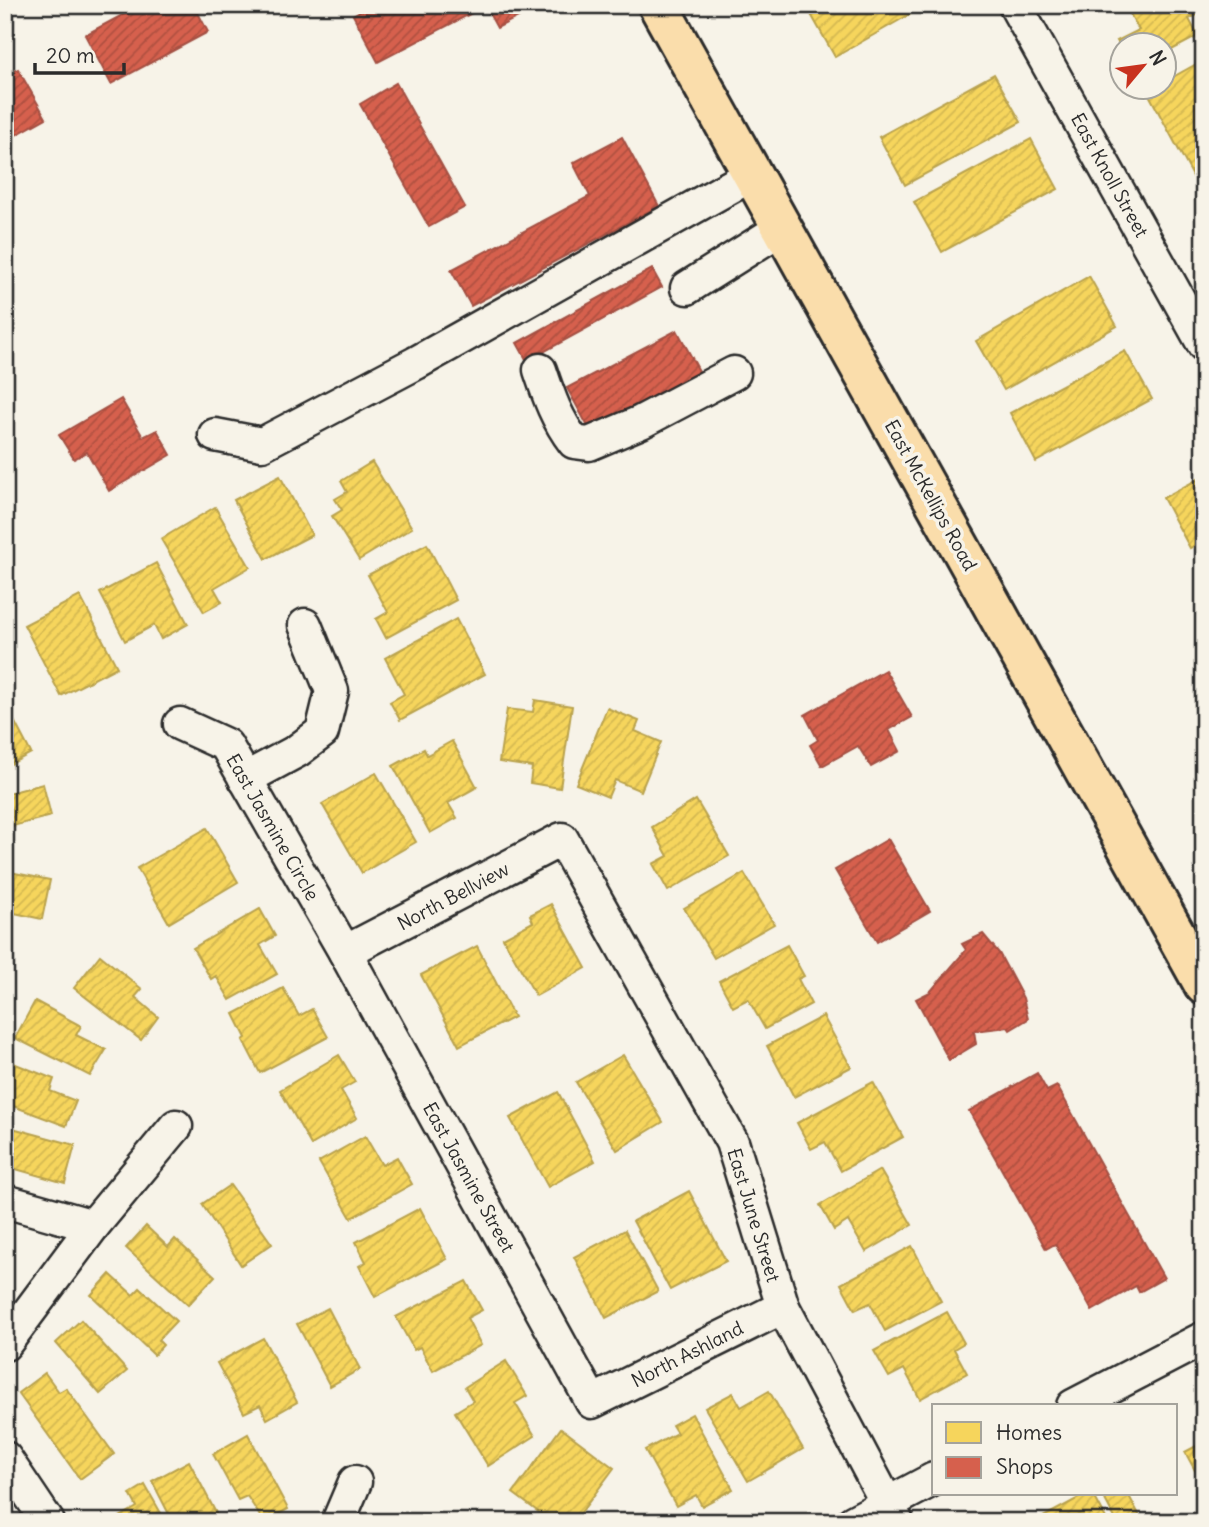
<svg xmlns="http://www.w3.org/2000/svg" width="1209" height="1527" font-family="Delius,sans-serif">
<defs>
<pattern id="homes-hatch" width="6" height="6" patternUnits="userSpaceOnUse" patternTransform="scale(1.75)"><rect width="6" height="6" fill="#f6d55c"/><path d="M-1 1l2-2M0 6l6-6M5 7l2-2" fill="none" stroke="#d3b750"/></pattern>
<pattern id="shops-hatch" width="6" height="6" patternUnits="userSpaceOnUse" patternTransform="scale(1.75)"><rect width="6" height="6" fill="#d6604d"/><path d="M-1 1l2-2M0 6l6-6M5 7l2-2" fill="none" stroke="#ae4f40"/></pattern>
</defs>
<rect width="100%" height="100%" fill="#f7f3e8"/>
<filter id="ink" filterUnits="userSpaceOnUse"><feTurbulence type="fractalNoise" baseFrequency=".0143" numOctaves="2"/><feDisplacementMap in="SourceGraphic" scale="14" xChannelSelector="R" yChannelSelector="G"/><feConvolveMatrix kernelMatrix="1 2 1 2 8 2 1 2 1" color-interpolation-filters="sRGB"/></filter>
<g filter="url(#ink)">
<g fill="url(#homes-hatch)" stroke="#b9a24d" stroke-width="2">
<polygon points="814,5 926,5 835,57 808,9"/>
<polygon points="1125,5 1194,5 1199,14 1189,19 1198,36 1164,54 1164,46 1122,46 1122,49 1117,41 1139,30"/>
<polygon points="1198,63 1204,73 1204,172 1194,178 1147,91 1153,88 1164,88 1164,82"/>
<polygon points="994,74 1021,122 905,185 879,137"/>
<polygon points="1031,139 1058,189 942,252 914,202"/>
<polygon points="1089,276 1117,326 1004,390 976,341"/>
<polygon points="1125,351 1152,399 1036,462 1010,413"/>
<polygon points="372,462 412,528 359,560 332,516 342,510 335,499 347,492 341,481"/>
<polygon points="280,476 312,535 266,559 234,500"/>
<polygon points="1204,476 1204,540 1190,548 1163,498"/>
<polygon points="215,507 250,567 214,588 222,602 204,612 161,539"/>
<polygon points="427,544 456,600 386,638 376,619 388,612 368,575"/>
<polygon points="156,563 188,624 161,639 154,625 125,641 100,593"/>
<polygon points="80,596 117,667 61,696 24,625"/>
<polygon points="456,619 485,674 400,720 390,702 404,694 385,658"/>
<polygon points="535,700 572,706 560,788 530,783 532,767 499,762 507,709 533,712"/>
<polygon points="607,708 639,721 635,731 661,742 641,791 615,780 608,797 576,784"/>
<polygon points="10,713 31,753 5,767 5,715"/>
<polygon points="452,741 477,787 448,803 457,818 430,833 393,766 424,749 427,755"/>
<polygon points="376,773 416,842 362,873 322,804"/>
<polygon points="43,784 51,816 5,828 5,794"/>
<polygon points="696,800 729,856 668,891 653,864 668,856 652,827"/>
<polygon points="207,828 238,882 169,923 137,868"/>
<polygon points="5,871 50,880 42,919 5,911"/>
<polygon points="744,873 774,924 714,958 684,908"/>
<polygon points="551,904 586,968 536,996 503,938 533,922 530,915"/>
<polygon points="260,909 275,936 260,945 277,974 230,1000 216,976 211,979 193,948"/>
<polygon points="787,945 804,976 798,979 811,1004 765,1029 748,999 733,1007 719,981"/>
<polygon points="477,946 514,1017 459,1046 421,975"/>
<polygon points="100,955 142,989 135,997 158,1017 141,1040 74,988"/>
<polygon points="283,988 299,1016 312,1009 328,1037 260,1073 243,1040 246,1038 234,1014"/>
<polygon points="35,1001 81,1026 76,1035 106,1050 90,1076 15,1038"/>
<polygon points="823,1016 851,1067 794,1097 767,1046"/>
<polygon points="339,1055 355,1082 341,1090 357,1118 311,1145 280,1090"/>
<polygon points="623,1055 663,1122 617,1150 576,1082"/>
<polygon points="8,1061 54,1079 50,1091 76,1101 66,1126 5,1103 5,1068"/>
<polygon points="873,1082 903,1137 841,1171 825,1142 811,1149 797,1123"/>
<polygon points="558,1092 595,1161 548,1187 510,1118"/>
<polygon points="5,1126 75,1145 65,1183 5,1166"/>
<polygon points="365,1136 382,1165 397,1157 412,1184 351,1218 319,1162"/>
<polygon points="880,1170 912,1225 866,1252 848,1221 834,1230 820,1205"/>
<polygon points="230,1185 272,1244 241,1265 202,1204"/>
<polygon points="689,1191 726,1261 670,1290 633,1221"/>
<polygon points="420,1208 447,1259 375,1297 359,1266 366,1262 356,1242"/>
<polygon points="146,1226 168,1247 175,1239 215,1276 188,1305 126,1248"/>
<polygon points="625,1230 658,1291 606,1318 574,1257"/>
<polygon points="912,1246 941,1301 885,1331 870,1303 855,1310 841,1284"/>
<polygon points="110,1274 133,1295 140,1288 176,1321 158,1340 163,1345 154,1355 91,1295"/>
<polygon points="466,1281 482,1310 467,1318 481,1345 433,1371 420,1347 414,1350 396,1317"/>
<polygon points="328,1308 360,1369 330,1386 297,1324"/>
<polygon points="947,1312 964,1343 954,1349 967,1373 920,1399 904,1369 889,1377 874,1351"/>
<polygon points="81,1320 127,1371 100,1394 56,1343"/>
<polygon points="263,1338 297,1402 267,1419 260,1405 244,1413 217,1363"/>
<polygon points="506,1361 527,1396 515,1403 535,1436 488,1466 455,1412 473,1401 465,1387"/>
<polygon points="45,1373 59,1392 66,1388 114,1454 80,1479 18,1393"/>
<polygon points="769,1391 803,1449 748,1481 705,1408 733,1393 741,1407"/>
<polygon points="692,1414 733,1489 702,1506 696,1495 676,1506 645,1450 677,1433 672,1425"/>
<polygon points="561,1428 614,1468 574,1522 552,1522 513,1493"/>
<polygon points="248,1434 288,1509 264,1522 247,1496 238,1500 213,1454"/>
<polygon points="1204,1442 1204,1487 1185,1452"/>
<polygon points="189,1461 217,1515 212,1517 214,1522 173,1522 152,1481"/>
<polygon points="145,1485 166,1522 122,1522 120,1517 137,1507 130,1494"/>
<polygon points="1086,1494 1093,1494 1108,1522 1034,1522"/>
<polygon points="1102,1494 1128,1494 1143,1522 1117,1522"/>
</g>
<g fill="url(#shops-hatch)" stroke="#a35043" stroke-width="2">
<polygon points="141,5 194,5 208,32 111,84 85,35"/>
<polygon points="371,5 541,5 497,28 485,6 378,62 353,15"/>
<polygon points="18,69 46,118 5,141 5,76"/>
<polygon points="396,83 465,207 429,227 360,104"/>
<polygon points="622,137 659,206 471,306 451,270 590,196 573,163"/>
<polygon points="652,269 662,287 527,361 517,343"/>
<polygon points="677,330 706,384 592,434 567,388"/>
<polygon points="121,399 143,437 157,430 171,455 109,491 87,452 74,459 59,435"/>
<polygon points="885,670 912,717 889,730 900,751 871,767 858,746 822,766 810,745 818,740 805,715"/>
<polygon points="888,839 930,911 877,942 835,870"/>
<polygon points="983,934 999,953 1023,998 1028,1019 1010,1030 1008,1027 974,1031 976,1044 949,1060 916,999 930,992 966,950 962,944"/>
<polygon points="1037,1073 1047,1091 1057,1086 1164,1278 1139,1292 1136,1286 1092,1311 1055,1244 1046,1249 969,1111"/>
</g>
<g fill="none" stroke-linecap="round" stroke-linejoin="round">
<g stroke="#2b2b2b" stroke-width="37">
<g id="minor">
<polyline points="1015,5 1204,345"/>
<polyline points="687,288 782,228"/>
<path d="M540 370C549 397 557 420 574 442L589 444 641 422 734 373"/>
<polyline points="215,435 262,444 416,363 753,174"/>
<polyline points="180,724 226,745 345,952 592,1402 783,1307"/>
<polyline points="245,779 297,751 322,732 332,691 305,625"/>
<polyline points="345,952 562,839 732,1142 783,1307 897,1522"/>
<polyline points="5,1201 93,1226"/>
<polyline points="5,1344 93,1226 176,1126"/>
<polyline points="1073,1406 1204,1338"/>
<polyline points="5,1458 48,1522"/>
<polyline points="338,1522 355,1482"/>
<polyline points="853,1522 934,1479"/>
</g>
</g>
<g stroke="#2b2b2b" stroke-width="44">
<polyline id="major" points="658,5 1204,985"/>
</g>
<use href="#minor" stroke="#f7f3e8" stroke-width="32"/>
<use href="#major" stroke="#faddab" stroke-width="38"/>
</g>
</g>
<g text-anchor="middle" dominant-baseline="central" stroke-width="7" stroke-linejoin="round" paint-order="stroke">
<g font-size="19" fill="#2b2b2b" stroke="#f7f3e8">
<text transform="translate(1110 175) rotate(61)">East Knoll Street</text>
<text transform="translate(931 495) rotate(61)">East McKellips Road</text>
<text transform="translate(273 827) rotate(60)">East Jasmine Circle</text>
<text transform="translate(453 896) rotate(-28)">North Bellview</text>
<text transform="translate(469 1177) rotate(61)">East Jasmine Street</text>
<text transform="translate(754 1215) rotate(73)">East June Street</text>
<text transform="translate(687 1354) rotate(-27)">North Ashland</text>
</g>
</g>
<rect width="1209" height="1527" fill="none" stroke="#f7f3e8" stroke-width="28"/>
<rect x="14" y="14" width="1181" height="1499" fill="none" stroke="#2b2b2b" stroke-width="2.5" filter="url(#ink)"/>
<rect x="932" y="1404" width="245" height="91" fill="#f7f3e8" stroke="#a5a39c" stroke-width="2"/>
<rect x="946" y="1422" width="35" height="21" fill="#f6d55c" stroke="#a5a39c" stroke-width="2"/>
<text x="996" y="1440" font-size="21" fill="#2b2b2b">Homes</text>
<rect x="946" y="1457" width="35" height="21" fill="#d6604d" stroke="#a5a39c" stroke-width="2"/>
<text x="996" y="1474" font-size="21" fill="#2b2b2b">Shops</text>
<g transform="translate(1143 66) rotate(61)"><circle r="33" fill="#f7f3e8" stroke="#a5a39c" stroke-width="2"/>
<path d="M0-5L12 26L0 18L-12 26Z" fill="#c8321e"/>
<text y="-10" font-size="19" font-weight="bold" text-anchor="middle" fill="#2b2b2b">N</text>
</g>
<path d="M35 63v10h89v-10" fill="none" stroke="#2b2b2b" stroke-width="3.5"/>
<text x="46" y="63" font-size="21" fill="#2b2b2b" stroke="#f7f3e8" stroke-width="5" paint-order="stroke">20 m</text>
</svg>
